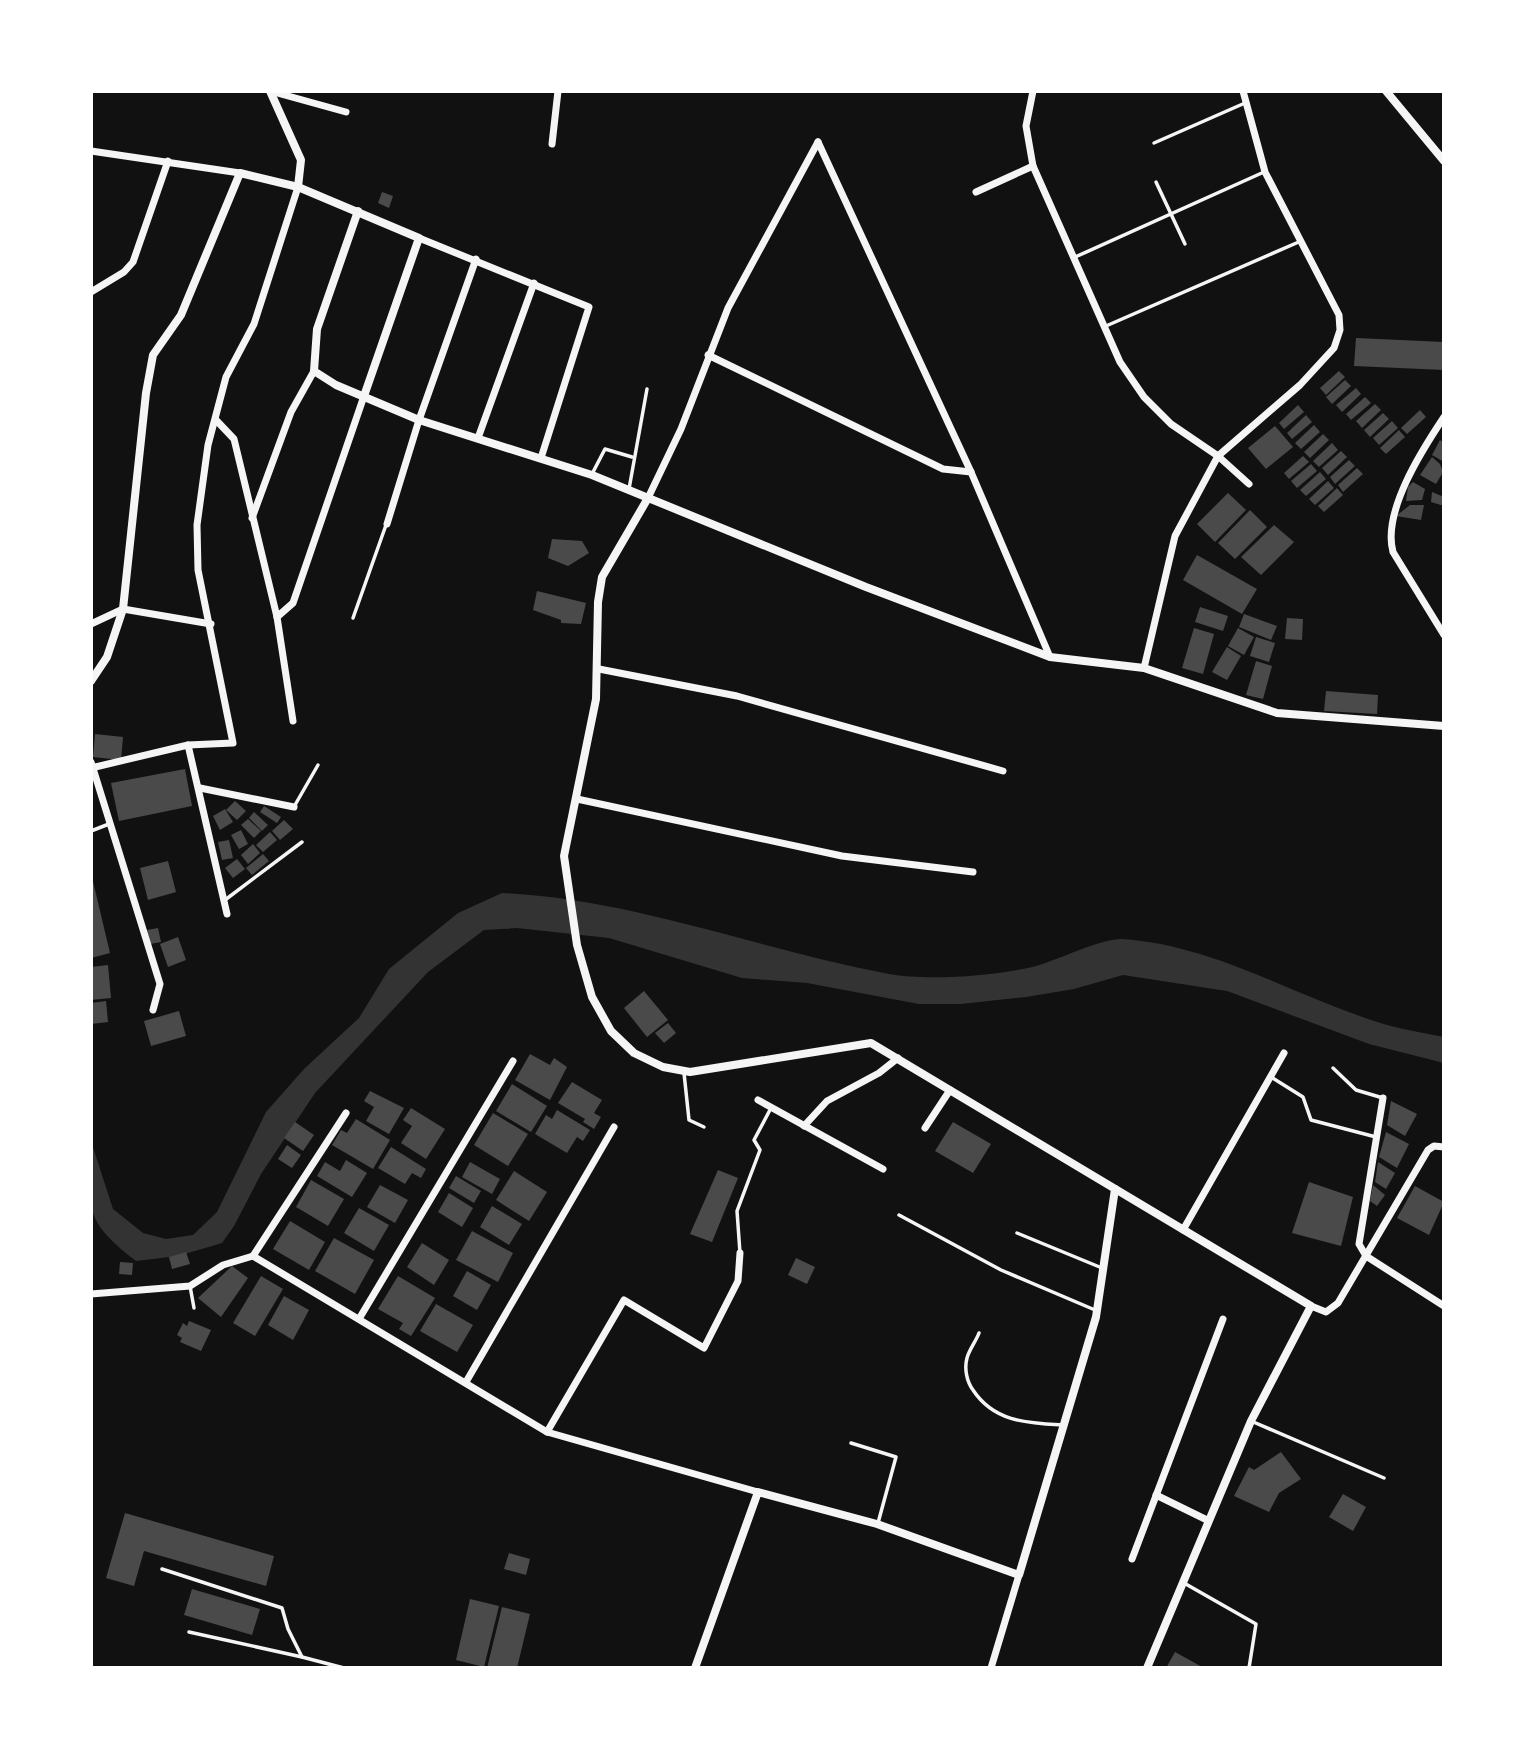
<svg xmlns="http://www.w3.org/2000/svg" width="1535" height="1759" font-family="'Asap Condensed',sans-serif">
<rect width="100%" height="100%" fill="#111"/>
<path fill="#333" d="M502 893C634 899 760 950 889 974 927 981 999 976 1036 966 1058 960 1102 938 1122 939 1216 945 1299 999 1387 1025 1406 1030 1425 1033 1444 1037V1063L1369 1044 1227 991 1123 975 1074 989 1026 997 961 1004H919L807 983 742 978 609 938 517 928 484 930 428 972 315 1093 261 1174 234 1226 222 1243 178 1256 136 1261C79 1217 91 1208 91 1141L113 1209 143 1233 166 1239 193 1235 217 1212 266 1112 304 1069 359 1018 389 969 458 913Z"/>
<g fill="#4a4a4a">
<polygon points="382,192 393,196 389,208 378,203"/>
<polygon points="1356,338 1444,342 1444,370 1354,366"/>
<polygon points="1339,371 1345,377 1326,395 1320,388"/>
<polygon points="1345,380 1351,386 1332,404 1326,397"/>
<polygon points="1356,388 1361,394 1342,412 1336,405"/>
<polygon points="1365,397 1371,403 1351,420 1346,414"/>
<polygon points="1375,404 1381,410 1362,428 1356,421"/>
<polygon points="1298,405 1304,412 1284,429 1279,423"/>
<polygon points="1420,410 1426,417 1407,434 1401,428"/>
<polygon points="1383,413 1389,419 1370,437 1364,430"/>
<polygon points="1306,415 1312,422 1292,439 1287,433"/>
<polygon points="1392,421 1398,428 1379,445 1373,438"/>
<polygon points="1314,425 1320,432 1301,449 1295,443"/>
<polygon points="1275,426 1293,447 1266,469 1248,448"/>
<polygon points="1399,430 1405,437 1386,454 1380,448"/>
<polygon points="1323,434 1329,440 1310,458 1304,452"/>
<polygon points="1440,440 1444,443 1444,462 1432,455"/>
<polygon points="1332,443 1338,450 1319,467 1313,461"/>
<polygon points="1341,451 1347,457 1328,475 1322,468"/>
<polygon points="1303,456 1309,462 1289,479 1284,473"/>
<polygon points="1432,457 1440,464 1443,472 1436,484 1420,475"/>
<polygon points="1349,460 1355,466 1335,484 1330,477"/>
<polygon points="1311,464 1317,471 1297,488 1291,481"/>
<polygon points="1357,468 1363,474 1343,492 1338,485"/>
<polygon points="1320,472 1326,479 1306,496 1300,490"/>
<polygon points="1328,481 1334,488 1315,505 1309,499"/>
<polygon points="1413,482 1425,489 1422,500 1406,501 1408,487"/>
<polygon points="1337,488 1343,495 1324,512 1318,506"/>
<polygon points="1432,492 1444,497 1444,506 1431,502"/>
<polygon points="1228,493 1246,510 1215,542 1197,524"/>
<polygon points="1410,505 1424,505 1421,520 1396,516"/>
<polygon points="1250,510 1267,527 1235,559 1218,543"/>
<polygon points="1274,525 1294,542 1261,575 1241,557"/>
<polygon points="552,539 582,541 589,553 568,566 548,558"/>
<polygon points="1197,555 1257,589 1242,614 1183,580"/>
<polygon points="537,591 586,603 581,624 561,623 561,620 533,610"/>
<polygon points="1200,607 1228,616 1223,631 1195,622"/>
<polygon points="1244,614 1277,626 1271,640 1239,627"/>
<polygon points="1287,618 1303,619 1302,640 1285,639"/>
<polygon points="1194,628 1214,634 1203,674 1182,668"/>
<polygon points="1238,628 1254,637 1244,655 1228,646"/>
<polygon points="1256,637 1275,643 1269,662 1250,656"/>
<polygon points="1227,647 1241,656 1227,680 1212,672"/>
<polygon points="1256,661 1272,666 1263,699 1246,695"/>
<polygon points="1326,691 1378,695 1377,714 1324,711"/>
<polygon points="95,734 123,737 121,760 93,757"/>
<polygon points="185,769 192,806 119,821 111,783"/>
<polygon points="235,801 246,811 237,820 226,810"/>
<polygon points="264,806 281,817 277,823 260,812"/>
<polygon points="225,809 233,822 220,830 213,816"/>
<polygon points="254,812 268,825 262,831 249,818"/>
<polygon points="248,819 261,831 254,838 241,825"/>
<polygon points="284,820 293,829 280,840 272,831"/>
<polygon points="241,830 248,844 239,849 231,835"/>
<polygon points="270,832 277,840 263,852 256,845"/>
<polygon points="229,840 233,858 222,860 218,842"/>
<polygon points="253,844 260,853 248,864 241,855"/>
<polygon points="263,854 269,861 252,875 246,868"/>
<polygon points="237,859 245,869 233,878 225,868"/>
<polygon points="168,861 176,892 148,900 140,868"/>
<polygon points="91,873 110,953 91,958"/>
<polygon points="158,928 161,942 150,944 147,930"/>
<polygon points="178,937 186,960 168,967 160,944"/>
<polygon points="108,965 111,998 91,1000 91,967"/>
<polygon points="644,991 668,1020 647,1037 624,1008"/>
<polygon points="106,1001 108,1022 91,1024 91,1003"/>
<polygon points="179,1011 186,1036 151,1046 144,1021"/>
<polygon points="668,1023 676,1033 664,1043 655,1033"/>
<polygon points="530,1054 550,1065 554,1058 567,1067 550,1100 515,1080"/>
<polygon points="572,1082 602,1100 594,1113 601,1117 594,1129 583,1122 585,1119 558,1103"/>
<polygon points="512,1084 547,1106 531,1132 496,1111"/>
<polygon points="370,1091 404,1108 389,1134 366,1121 374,1107 364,1101"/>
<polygon points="1391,1101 1417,1114 1405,1136 1387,1125"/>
<polygon points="411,1108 445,1129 426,1159 401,1143 412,1126 403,1120"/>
<polygon points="557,1110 590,1130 583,1141 577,1137 567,1153 535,1134 546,1115 552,1119"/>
<polygon points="493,1113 528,1134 508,1166 474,1145"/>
<polygon points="356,1119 390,1140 373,1169 332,1145 341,1130 347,1133"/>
<polygon points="295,1122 314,1135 303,1151 284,1138"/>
<polygon points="953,1122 991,1144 973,1173 935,1151"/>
<polygon points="1386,1132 1409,1144 1397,1168 1379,1157"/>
<polygon points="287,1145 301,1155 292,1168 278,1159"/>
<polygon points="391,1147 426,1169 421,1178 412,1173 405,1184 378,1168"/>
<polygon points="346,1160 367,1173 352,1197 317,1176 325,1162 340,1171"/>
<polygon points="470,1162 500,1179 492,1194 462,1177"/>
<polygon points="1378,1162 1395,1173 1386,1189 1375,1182"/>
<polygon points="718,1170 738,1178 712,1242 690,1234"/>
<polygon points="514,1171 547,1192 529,1221 496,1200"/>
<polygon points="456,1176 481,1191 474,1203 449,1188"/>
<polygon points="311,1180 344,1199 328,1226 296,1207"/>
<polygon points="1309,1182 1353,1197 1341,1246 1292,1233"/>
<polygon points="380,1185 408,1200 395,1223 367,1207"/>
<polygon points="1373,1185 1385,1195 1377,1206 1370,1201"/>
<polygon points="1415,1186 1444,1202 1429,1235 1397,1218"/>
<polygon points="449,1193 473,1208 462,1227 438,1212"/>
<polygon points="492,1206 522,1224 509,1245 480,1227"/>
<polygon points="359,1208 389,1225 374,1251 344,1233"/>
<polygon points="290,1221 325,1242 309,1270 273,1249"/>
<polygon points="472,1231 513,1253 498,1282 456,1260"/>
<polygon points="334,1238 374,1260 355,1294 315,1271"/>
<polygon points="422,1243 449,1260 434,1285 407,1267"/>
<polygon points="186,1252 190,1264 172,1269 169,1257"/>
<polygon points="796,1258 815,1267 807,1284 788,1275"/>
<polygon points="120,1262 133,1263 132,1275 119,1274"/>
<polygon points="232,1266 248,1278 221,1317 198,1298"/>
<polygon points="467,1271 491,1285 477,1310 453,1296"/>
<polygon points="261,1276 283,1289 255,1336 233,1323"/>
<polygon points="398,1276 435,1298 411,1336 399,1329 403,1323 378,1309"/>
<polygon points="284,1296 309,1310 293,1340 268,1325"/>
<polygon points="436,1304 473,1325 457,1352 420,1331"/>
<polygon points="189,1321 211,1330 201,1351 180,1342 182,1338 177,1335 183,1323 187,1326"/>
<polygon points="1281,1452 1301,1479 1279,1493 1269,1512 1234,1496 1249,1467 1254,1470"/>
<polygon points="1343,1494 1366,1507 1353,1531 1329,1517"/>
<polygon points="125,1513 274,1556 266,1586 144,1551 134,1586 106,1578"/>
<polygon points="509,1553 530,1559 526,1575 504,1569"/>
<polygon points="192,1589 260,1609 252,1635 184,1615"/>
<polygon points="470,1599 499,1606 484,1667 456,1660"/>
<polygon points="502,1607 530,1614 517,1668 487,1668"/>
<polygon points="1175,1652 1204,1668 1166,1668"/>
</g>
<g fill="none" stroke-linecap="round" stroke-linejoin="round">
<g stroke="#f5f5f5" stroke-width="3.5">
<polyline points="1154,143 1245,103"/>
<polyline points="1156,182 1185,244"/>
<polyline points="1073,258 1264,172"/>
<polyline points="1106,326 1301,241"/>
<polyline points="592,474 605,449 632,457"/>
<polyline points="629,489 647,389"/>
<polyline points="353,618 386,525"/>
<polyline points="295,805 318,765"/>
<polyline points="91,831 109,824"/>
<polyline points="225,900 302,842"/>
<polyline points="1333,1068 1356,1090 1383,1098"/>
<polyline points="684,1073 689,1120 704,1127"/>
<polyline points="1271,1077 1303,1097 1311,1120 1376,1137"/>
<polyline points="899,1215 1001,1270 1095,1310"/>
<polyline points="1017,1233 1102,1268"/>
<polyline points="740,1253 737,1211 760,1150 754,1140 771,1108"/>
<polyline points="190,1286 194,1308"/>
<path d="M979 1333C976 1341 969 1350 967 1358 964 1369 967 1382 973 1390 994 1422 1027 1423 1062 1425"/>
<polyline points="1251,1421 1384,1478"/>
<polyline points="851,1443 896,1457 878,1523"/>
<polyline points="162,1569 282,1608 288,1629 302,1657 344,1668"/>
<polyline points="1184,1583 1256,1624 1249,1668"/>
<polyline points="189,1632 302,1657"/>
</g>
<g stroke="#f5f5f5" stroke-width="7">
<polyline points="270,91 346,112"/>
<polyline points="1033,91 1026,126 1033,166 1120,362 1144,397 1171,424 1218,456 1249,484"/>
<polyline points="818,142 971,472 1050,657"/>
<polyline points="552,144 558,91"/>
<polyline points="91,151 240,173"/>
<polyline points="976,192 1033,166"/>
<polyline points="419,238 589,307 541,458"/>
<polyline points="91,292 124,272 133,262 168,161"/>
<polyline points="708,355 943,469 971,472"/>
<path d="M1444 417C1422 450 1382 512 1393 552L1444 635"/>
<polyline points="216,420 234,439 277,617 293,721"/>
<polyline points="478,438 534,283"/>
<polyline points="648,498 681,429 728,308 818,142"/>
<polyline points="252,518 291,412 314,371"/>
<polyline points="387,524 419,420 476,259"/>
<polyline points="277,617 293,603 364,396"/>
<polyline points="91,624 123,609 211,624"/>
<polyline points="1144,668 1175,536 1218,456 1300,385 1334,348 1340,330 1339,315 1265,172 1243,91"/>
<polyline points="599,669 737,696 1003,771"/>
<polyline points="188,745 227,914"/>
<polyline points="91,762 160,984 153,1010"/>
<polyline points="91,768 188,745 233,743 198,570 197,525 208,445 226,377 254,324 298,187"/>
<polyline points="200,788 294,807"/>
<polyline points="577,799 842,856 973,872"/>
<polyline points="1383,1098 1359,1244 1366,1256 1444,1306"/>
<polyline points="758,1100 883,1169"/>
<polyline points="804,1126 827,1101 879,1073 898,1058"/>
<polyline points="925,1128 950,1090"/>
<polyline points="1183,1230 1284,1053"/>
<polyline points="253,1256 346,1113"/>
<polyline points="91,1294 190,1286 223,1265 253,1256 547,1432 758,1492"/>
<polyline points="1311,1306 1326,1312 1338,1303 1428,1150 1434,1146 1444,1147"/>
<polyline points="359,1319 513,1061"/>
<polyline points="466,1382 614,1127"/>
<polyline points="547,1432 624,1300 704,1348 738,1281 740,1253"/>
<polyline points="1156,1495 1207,1520"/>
<polyline points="1132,1559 1223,1319"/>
<polyline points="991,1668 1019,1575"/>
</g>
<g stroke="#f5f5f5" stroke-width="8">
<polyline points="270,91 301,160 298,187"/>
<polyline points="1386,91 1444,161"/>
<polyline points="358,211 317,329 314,371 336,385 419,420 592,475 866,587 1050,657 1144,668 1277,713 1444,726"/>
<polyline points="648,498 602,577 598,602 596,699 564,856 577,945 592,997 611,1031 634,1053 663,1067 690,1072 871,1043 1311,1306 1251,1421 1147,1668"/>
<polyline points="91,681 107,657 123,609 146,393 153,355 181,315 240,173 298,187 419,238 364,396"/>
<polyline points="695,1668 758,1492 877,1524 1019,1575 1096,1317 1115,1189"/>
</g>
</g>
<rect width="1535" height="1759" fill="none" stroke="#ffffff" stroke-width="186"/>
</svg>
